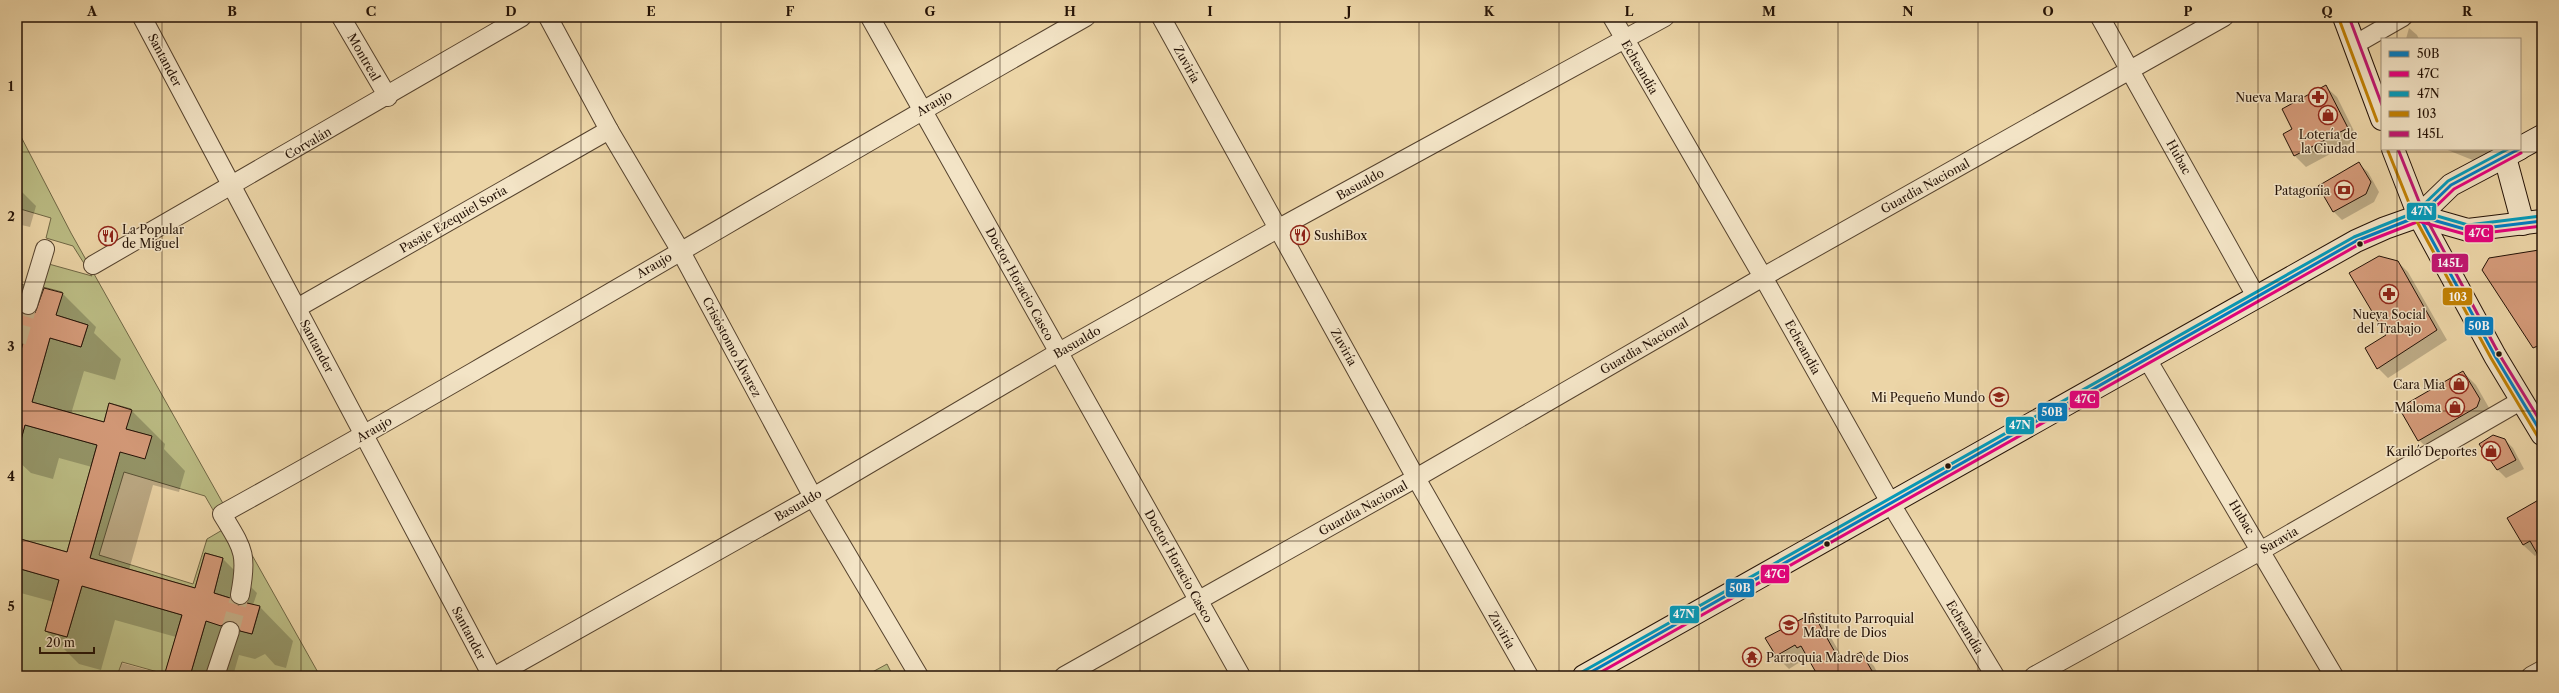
<svg xmlns="http://www.w3.org/2000/svg" width="2559" height="693" font-family="'Libre Caslon Text',serif">
<rect width="100%" height="100%" fill="#ecd5a7"/>
<filter id="stains"><feTurbulence type="fractalNoise" baseFrequency=".005" numOctaves="4"/><feColorMatrix values="0 0 0 0 .2 0 0 0 0 .09 0 0 0 0 .02 0 0 0 .5 -.17"/></filter>
<radialGradient id="worn" r=".72"><stop offset=".6" stop-color="#630" stop-opacity="0"/><stop offset="1" stop-color="#630" stop-opacity=".3"/></radialGradient>
<g fill="#bbbc84" stroke="#706745" fill-rule="evenodd">
<path d="M17 129 71 233 320 676H190L206 621 252 634 260 607 214 593 223 558 205 553 195 588 90 558 120 452 151 436 126 429 131 409 109 403 104 422 32 402 50 338 81 347 88 325 56 315 62 292 39 286 33 309 17 305V283L31 287 38 261 92 276 73 246 46 238 51 218 17 208ZM124 472 205 496 224 529 207 539 193 584 99 555Z"/>
<polygon points="17,329 26,332 17,365"/>
<polygon points="25,425 97,445 67,552 17,538 17,446 19,446"/>
<polygon points="17,568 59,580 45,631 67,637 82,586 182,615 165,674 122,662 117,676 23,676 17,672"/>
<polygon points="887,664 893,676 865,676"/>
</g>
<g fill="#0003">
<polygon points="2409,28 2417,35 2419,39 2406,39"/>
<polygon points="2326,87 2337,97 2358,139 2306,167 2295,156 2284,135 2294,130"/>
<polygon points="2445,149 2500,149 2480,163"/>
<polygon points="2359,164 2368,172 2379,192 2374,202 2342,220 2334,212 2320,186"/>
<polygon points="17,187 36,206 30,227 17,224"/>
<polygon points="2539,251 2542,254 2542,351 2539,353 2484,270"/>
<polygon points="2398,262 2408,272 2447,340 2388,378 2378,368 2387,335"/>
<polygon points="62,293 96,327 94,333 121,359 115,380 84,371 71,414 104,424 131,410 165,444 164,449 185,471 179,492 153,485 129,570 196,589 206,554 223,559 257,593 253,605 260,607 293,641 286,668 275,665 265,654 255,659 239,655 233,676 118,676 122,663 165,675 176,637 115,620 101,670 79,664 46,631 54,602 17,592 17,539 67,553 92,467 59,458 53,479 31,473 17,460 17,369 21,354 17,353 17,306 27,316 36,313"/>
<polygon points="2463,372 2476,385 2492,413 2432,453 2419,440"/>
<polygon points="2504,439 2513,448 2524,469 2506,478 2497,469"/>
<polygon points="2542,503 2542,560 2538,554 2535,556 2523,545"/>
<polygon points="1813,614 1825,627 1845,662 1861,653 1874,666 1879,676 1819,676 1808,657 1789,669 1776,656 1766,639"/>
</g>
<g fill="#d59b7a" stroke="#241206">
<polygon points="2326,85 2348,128 2294,156 2283,134 2292,129 2282,109"/>
<polygon points="2359,162 2371,182 2366,194 2333,212 2318,186"/>
<polygon points="2539,250 2542,273 2542,344 2533,348 2482,270 2489,258"/>
<polygon points="2379,256 2398,261 2437,330 2377,369 2365,348 2386,335 2349,273"/>
<polygon points="44,288 63,293 56,315 88,325 81,347 50,338 32,402 104,422 109,403 132,410 126,429 152,436 145,459 120,452 90,558 195,588 205,553 223,558 214,593 230,598 238,605 247,603 260,606 252,634 240,631 238,624 233,621 228,621 221,626 206,621 190,676 164,676 182,615 82,586 67,637 45,631 59,580 17,568 17,538 67,552 97,445 25,425 21,440 17,439 17,365 26,332 17,329 17,305 20,312 25,315 35,313"/>
<polygon points="2463,371 2480,399 2477,407 2418,441 2399,408"/>
<polygon points="2493,435 2505,439 2516,460 2497,470 2479,444"/>
<polygon points="2542,498 2542,562 2530,541 2523,545 2507,518"/>
<polygon points="1813,613 1841,663 1861,652 1875,676 1818,676 1801,646 1797,648 1795,645 1776,656 1765,638"/>
</g>
<g fill="none" stroke-linecap="round" stroke-linejoin="round">
<g stroke="#c4ae87" stroke-width="18" stroke-dasharray="18 9" stroke-linecap="butt">
<polyline points="17,342 28,305"/>
<polyline points="230,631 240,595"/>
</g>
<g stroke="#56432e" stroke-width="20">
<g id="street">
<polyline points="142,17 492,676"/>
<polyline points="341,17 388,97"/>
<polyline points="548,17 609,130 680,250 813,497 919,676"/>
<polyline points="870,17 1241,676"/>
<polyline points="1161,17 1416,478 1529,676"/>
<polyline points="1612,17 1763,277 1891,504 1995,676"/>
<polyline points="2100,17 2257,298"/>
<polyline points="2354,45 2403,17"/>
<polyline points="93,265 522,17"/>
<polyline points="28,305 45,249"/>
<polyline points="297,308 609,130"/>
<polyline points="2147,359 2334,676"/>
<path d="M240 595C248 553 243 549 222 514 513 353 797 181 1086 17"/>
<polyline points="215,676 230,631"/>
<polyline points="495,676 813,497 1059,352 1279,228 1665,17"/>
<polyline points="1064,676 1416,478 1763,277 2224,17"/>
<polyline points="2034,676 2262,550 2522,400"/>
<polyline points="2531,676 2542,670"/>
</g>
</g>
<g stroke="#241206" stroke-width="24">
<g id="secondary">
<polyline points="2344,17 2382,119"/>
<polyline points="2520,148 2542,136"/>
<polyline points="2393,149 2419,216 2495,356 2542,434"/>
<polyline points="2505,157 2523,224"/>
<polyline points="2419,216 2468,230 2542,221"/>
<polyline points="1584,676 2356,241 2385,228 2419,216 2451,185 2519,149"/>
</g>
</g>
<use href="#street" stroke="#f3e4c6" stroke-width="18"/>
<use href="#secondary" stroke="#f3e4c6" stroke-width="22"/>
<g stroke="#f3e4c6" stroke-width="6">
<g id="bus-1">
<polyline points="2419,216 2495,356 2542,434"/>
<polyline points="2419,216 2468,230 2542,221"/>
<polyline points="1584,676 2356,241 2419,216 2451,185 2519,149"/>
</g>
</g>
<g stroke="#f3e4c6" stroke-width="6">
<g id="bus-2">
<polyline points="2418,221 2468,235 2542,226"/>
<polyline points="1594,676 2358,245 2422,220 2454,189 2521,153"/>
</g>
</g>
<g stroke="#f3e4c6" stroke-width="6">
<g id="bus-3">
<polyline points="2420,211 2468,225 2541,216"/>
<polyline points="1582,672 2354,237 2416,212 2448,181 2508,149"/>
</g>
</g>
<g stroke="#f3e4c6" stroke-width="6">
<g id="bus-4">
<polyline points="2339,19 2377,121"/>
<polyline points="2388,151 2415,218 2491,358 2538,437"/>
</g>
</g>
<g stroke="#f3e4c6" stroke-width="6">
<g id="bus-5">
<polyline points="2349,17 2382,105"/>
<polyline points="2398,149 2424,214 2499,354 2542,424"/>
</g>
</g>
<use href="#bus-1" stroke="#007dc5" stroke-width="3"/>
<use href="#bus-2" stroke="#e5007d" stroke-width="3"/>
<use href="#bus-3" stroke="#049aba" stroke-width="3"/>
<use href="#bus-4" stroke="#c28102" stroke-width="3"/>
<use href="#bus-5" stroke="#c11571" stroke-width="3"/>
</g>
<path fill="none" stroke="#241206" stroke-width="1" stroke-opacity="0.55" d="M162 17V676M301 17V676M441 17V676M581 17V676M721 17V676M860 17V676M1000 17V676M1140 17V676M1280 17V676M1419 17V676M1559 17V676M1699 17V676M1838 17V676M1978 17V676M2118 17V676M2258 17V676M2397 17V39M2397 149V676M17 152H2542M17 282H2542M17 411H2542M17 541H2542"/>
<defs>
<g id="pharmacy-ring" transform="scale(1)"><circle r="9.5" fill="#f3e4c6" stroke="#8f2418" stroke-width="1.5"/><path d="M-2-6h4v4h4v4h-4v4h-4v-4h-4v-4h4Z" fill="#8f2418"/></g>
<g id="shop-ring" transform="scale(1)"><circle r="9.5" fill="#f3e4c6" stroke="#8f2418" stroke-width="1.5"/><path d="M-5-2.5h2.3a2.7 3.5 0 0 1 5.4 0H5L5.5 6h-11ZM-1.5-2.5h3a1.5 2.3 0 0 0-3 0Z" fill="#8f2418"/></g>
<g id="bank-ring" transform="scale(1)"><circle r="9.5" fill="#f3e4c6" stroke="#8f2418" stroke-width="1.5"/><path d="M-6-4H6V4H-6ZM0-2.3a2.3 2.3 0 1 0 0 4.6a2.3 2.3 0 1 0 0-4.6Z" fill="#8f2418"/></g>
<g id="restaurant-ring" transform="scale(1)"><circle r="9.5" fill="#f3e4c6" stroke="#8f2418" stroke-width="1.5"/><path d="M-5-6h1v4h1v-4h1v4h1v-4h1v5L-1.5 .5V6h-2V.5L-5-1ZM5-6V6H3V1.5H1.5Q1.5-4 5-6Z" fill="#8f2418"/></g>
<g id="school-ring" transform="scale(1)"><circle r="9.5" fill="#f3e4c6" stroke="#8f2418" stroke-width="1.5"/><path d="M0-5L7-2L0 1L-7-2ZM-4 1L0 2.5L4 1V4Q0 6-4 4Z" fill="#8f2418"/></g>
<g id="temple-ring" transform="scale(1)"><circle r="9.5" fill="#f3e4c6" stroke="#8f2418" stroke-width="1.5"/><path d="M0-6L5-2H3V0L6.5 2.5H4V6H1.5V3h-3V6H-4V2.5H-6.5L-3 0V-2H-5Z" fill="#8f2418"/></g>
</defs>
<g fill-rule="evenodd">
<use href="#pharmacy-ring" x="2318" y="97"/>
<use href="#shop-ring" x="2328" y="115"/>
<use href="#bank-ring" x="2344" y="190"/>
<use href="#restaurant-ring" x="1300" y="235"/>
<use href="#restaurant-ring" x="108" y="236"/>
<use href="#pharmacy-ring" x="2389" y="294"/>
<use href="#shop-ring" x="2459" y="384"/>
<use href="#school-ring" x="1999" y="397"/>
<use href="#shop-ring" x="2455" y="407"/>
<use href="#shop-ring" x="2491" y="451"/>
<use href="#school-ring" x="1789" y="625"/>
<use href="#temple-ring" x="1752" y="657"/>
</g>
<g fill="#241206" stroke="#f3e4c6" stroke-width="1.5">
<circle cx="2360" cy="244" r="3.5"/>
<circle cx="2499" cy="354" r="3.5"/>
<circle cx="1948" cy="466" r="3.5"/>
<circle cx="1827" cy="544" r="3.5"/>
</g>
<g text-anchor="middle" dominant-baseline="central" stroke-width="3" stroke-linejoin="round" paint-order="stroke">
<g font-size="12" fill="#241206" stroke="#f3e4c6">
<text transform="translate(364 57) rotate(60)">Montreal</text>
<text transform="translate(165 60) rotate(62)">Santander</text>
<text transform="translate(1187 64) rotate(61)">Zuviría</text>
<text transform="translate(1640 67) rotate(60)">Echeandía</text>
<text transform="translate(934 103) rotate(-30)">Araujo</text>
<text transform="translate(308 143) rotate(-30)">Corvalán</text>
<text transform="translate(2179 157) rotate(61)">Hubac</text>
<text transform="translate(1360 184) rotate(-29)">Basualdo</text>
<text transform="translate(1925 186) rotate(-29)">Guardia Nacional</text>
<text transform="translate(453 219) rotate(-30)">Pasaje Ezequiel Soria</text>
<text transform="translate(654 265) rotate(-30)">Araujo</text>
<text transform="translate(1020 284) rotate(61)">Doctor Horacio Casco</text>
<text transform="translate(1077 342) rotate(-30)">Basualdo</text>
<text transform="translate(317 346) rotate(62)">Santander</text>
<text transform="translate(1644 346) rotate(-30)">Guardia Nacional</text>
<text transform="translate(732 347) rotate(62)">Crisóstomo Álvarez</text>
<text transform="translate(1344 347) rotate(61)">Zuviría</text>
<text transform="translate(1803 347) rotate(61)">Echeandía</text>
<text transform="translate(374 429) rotate(-30)">Araujo</text>
<text transform="translate(798 505) rotate(-30)">Basualdo</text>
<text transform="translate(1363 508) rotate(-29)">Guardia Nacional</text>
<text transform="translate(2242 517) rotate(59)">Hubac</text>
<text transform="translate(2279 540) rotate(-30)">Saravia</text>
<text transform="translate(1179 566) rotate(61)">Doctor Horacio Casco</text>
<text transform="translate(1965 627) rotate(59)">Echeandía</text>
<text transform="translate(1502 630) rotate(60)">Zuviría</text>
<text transform="translate(469 633) rotate(62)">Santander</text>
</g>
<g font-size="12" fill="#241206" stroke="#f3e4c6" text-anchor="end">
<text x="2304" y="97">Nueva Mara</text>
<text x="2328" y="134" text-anchor="middle">Lotería de<tspan x="2328" dy="14">la Ciudad</tspan></text>
<text x="2330" y="190">Patagonia</text>
<text x="122" y="229" text-anchor="start">La Popular<tspan x="122" dy="14">de Miguel</tspan></text>
<text x="1314" y="235" text-anchor="start">SushiBox</text>
<text x="2389" y="314" text-anchor="middle">Nueva Social<tspan x="2389" dy="14">del Trabajo</tspan></text>
<text x="2445" y="384">Cara Mia</text>
<text x="1985" y="397">Mi Pequeño Mundo</text>
<text x="2441" y="407">Maloma</text>
<text x="2477" y="451">Kariló Deportes</text>
<text x="1803" y="618" text-anchor="start">Instituto Parroquial<tspan x="1803" dy="14">Madre de Dios</tspan></text>
<text x="1766" y="657" text-anchor="start">Parroquia Madre de Dios</text>
</g>
</g>
<g stroke="#f3e4c6" stroke-width="1.5">
<rect x="2406" y="202" width="31" height="19" rx="4" fill="#049aba"/>
<rect x="2464" y="224" width="30" height="19" rx="4" fill="#e5007d"/>
<rect x="2431" y="253" width="38" height="20" rx="4" fill="#c11571"/>
<rect x="2442" y="287" width="31" height="19" rx="4" fill="#c28102"/>
<rect x="2464" y="316" width="30" height="20" rx="4" fill="#007dc5"/>
<rect x="2069" y="390" width="31" height="19" rx="4" fill="#e5007d"/>
<rect x="2037" y="402" width="31" height="20" rx="4" fill="#007dc5"/>
<rect x="2005" y="416" width="30" height="19" rx="4" fill="#049aba"/>
<rect x="1760" y="564" width="30" height="20" rx="4" fill="#e5007d"/>
<rect x="1725" y="578" width="30" height="20" rx="4" fill="#007dc5"/>
<rect x="1669" y="605" width="31" height="19" rx="4" fill="#049aba"/>
</g>
<g font-size="11" text-anchor="middle" font-weight="bold" fill="#fff">
<text x="2422" y="215">47N</text>
<text x="2479" y="237">47C</text>
<text x="2450" y="267">145L</text>
<text x="2458" y="301">103</text>
<text x="2479" y="330">50B</text>
<text x="2085" y="403">47C</text>
<text x="2052" y="416">50B</text>
<text x="2020" y="429">47N</text>
<text x="1775" y="578">47C</text>
<text x="1740" y="592">50B</text>
<text x="1684" y="618">47N</text>
</g>
<rect width="2559" height="693" fill="none" stroke="#ecd5a7" stroke-width="44"/>
<rect x="2381" y="38" width="140" height="112" fill="#f3e4c6" stroke="#a09079"/>
<rect x="2389" y="51" width="20" height="6" fill="#007dc5" stroke="#a09079"/>
<text x="2417" y="58" font-size="12" fill="#241206">50B</text>
<rect x="2389" y="71" width="20" height="6" fill="#e5007d" stroke="#a09079"/>
<text x="2417" y="78" font-size="12" fill="#241206">47C</text>
<rect x="2389" y="91" width="20" height="6" fill="#049aba" stroke="#a09079"/>
<text x="2417" y="98" font-size="12" fill="#241206">47N</text>
<rect x="2389" y="111" width="20" height="6" fill="#c28102" stroke="#a09079"/>
<text x="2417" y="118" font-size="12" fill="#241206">103</text>
<rect x="2389" y="131" width="20" height="6" fill="#c11571" stroke="#a09079"/>
<text x="2417" y="138" font-size="12" fill="#241206">145L</text>
<path d="M40 647v6h54v-6" fill="none" stroke="#241206" stroke-width="2"/>
<text x="46" y="647" font-size="12" fill="#241206" stroke="#f3e4c6" stroke-width="3" paint-order="stroke">20 m</text>
<rect x="22" y="22" width="2515" height="649" fill="none" stroke="#241206" stroke-width="1.5"/>
<g font-size="13" text-anchor="middle" font-weight="bold" fill="#241206">
<text x="92" y="16">A</text>
<text x="232" y="16">B</text>
<text x="371" y="16">C</text>
<text x="511" y="16">D</text>
<text x="651" y="16">E</text>
<text x="790" y="16">F</text>
<text x="930" y="16">G</text>
<text x="1070" y="16">H</text>
<text x="1210" y="16">I</text>
<text x="1349" y="16">J</text>
<text x="1489" y="16">K</text>
<text x="1629" y="16">L</text>
<text x="1769" y="16">M</text>
<text x="1908" y="16">N</text>
<text x="2048" y="16">O</text>
<text x="2188" y="16">P</text>
<text x="2327" y="16">Q</text>
<text x="2467" y="16">R</text>
<text x="11" y="91">1</text>
<text x="11" y="221">2</text>
<text x="11" y="351">3</text>
<text x="11" y="481">4</text>
<text x="11" y="611">5</text>
</g>
<rect width="100%" height="100%" filter="url(#stains)"/>
<rect width="100%" height="100%" fill="url(#worn)"/>
</svg>
